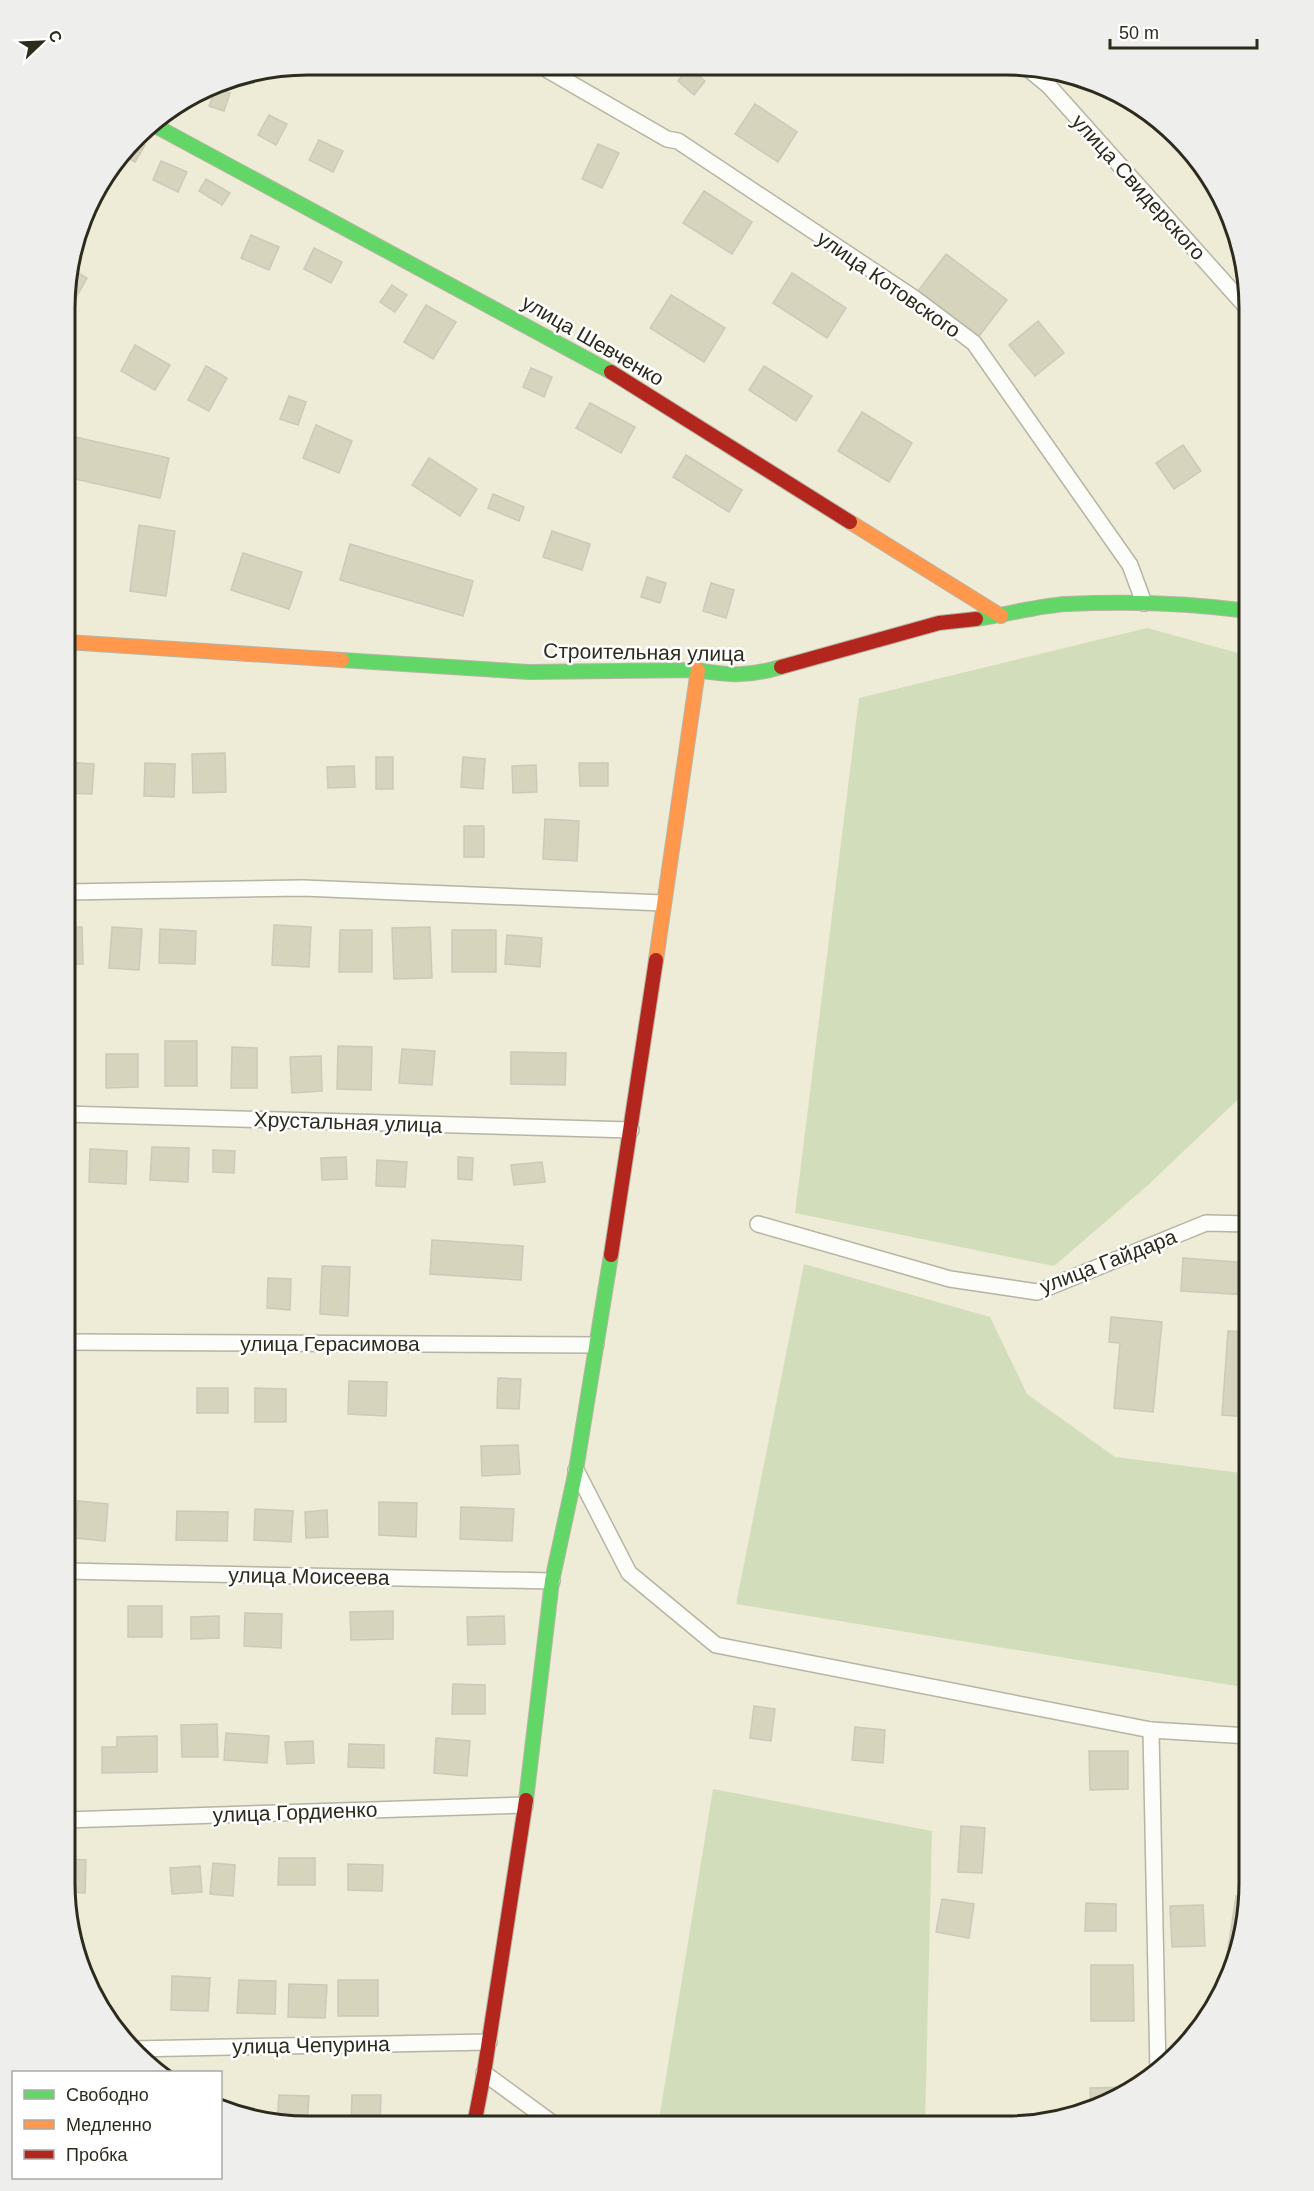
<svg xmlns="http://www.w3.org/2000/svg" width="1314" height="2191" font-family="Arial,sans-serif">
<rect width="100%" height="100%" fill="#eeebd6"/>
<g fill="#d2debb">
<polygon points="1147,628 1249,656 1249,1089 1147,1186 1054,1266 795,1213 859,698"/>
<polygon points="804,1264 990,1317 1027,1394 1115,1457 1249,1474 1249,1688 736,1604"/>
<polygon points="713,1789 932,1831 925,2126 658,2126"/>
</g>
<g fill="#d7d4bd" stroke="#cbc9b9" stroke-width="1.5">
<polygon points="897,66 918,66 912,76"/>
<polygon points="689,67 705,81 694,95 678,81"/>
<polygon points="216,88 230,93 224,111 209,106"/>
<polygon points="755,104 797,132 778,162 735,134"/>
<polygon points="269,115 287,124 276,145 258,135"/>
<polygon points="136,139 145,145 135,162 124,156"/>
<polygon points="319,140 343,151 333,172 309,160"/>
<polygon points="598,144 619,153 602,188 582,179"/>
<polygon points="161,161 187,172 178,192 153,180"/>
<polygon points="206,179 230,193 222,205 199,191"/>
<polygon points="704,191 752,222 732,254 683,223"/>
<polygon points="251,235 279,247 269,270 241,258"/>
<polygon points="314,248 342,262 331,283 304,269"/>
<polygon points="946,254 1007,300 976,340 915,295"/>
<polygon points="69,268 87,278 68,312 66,311 67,276"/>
<polygon points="792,273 846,308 827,338 773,303"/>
<polygon points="392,285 407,295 395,312 380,302"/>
<polygon points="671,295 725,328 704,362 650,328"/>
<polygon points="426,305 456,322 433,359 404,342"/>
<polygon points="1038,321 1064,353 1035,376 1009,345"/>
<polygon points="135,345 170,365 155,390 121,371"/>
<polygon points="206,366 227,378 209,411 188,400"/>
<polygon points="764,366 812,396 796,421 749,390"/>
<polygon points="531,368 552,377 544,397 523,387"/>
<polygon points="289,396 306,402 298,425 280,419"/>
<polygon points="590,403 635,427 621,453 576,428"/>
<polygon points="862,412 912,443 889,482 838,451"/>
<polygon points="316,425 352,441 339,473 303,458"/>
<polygon points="66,435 169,458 160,498 66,477"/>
<polygon points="1183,445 1201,471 1174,489 1156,463"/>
<polygon points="686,455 742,490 729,512 673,477"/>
<polygon points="429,458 477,489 460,516 412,485"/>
<polygon points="493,494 524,507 519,521 488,508"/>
<polygon points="139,525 175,531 166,596 130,591"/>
<polygon points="552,531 590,544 582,570 543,557"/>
<polygon points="350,544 473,581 463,616 340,580"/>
<polygon points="243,553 302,572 289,609 231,590"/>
<polygon points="647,577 666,583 660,603 641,597"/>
<polygon points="711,583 734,590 726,618 703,611"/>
<polygon points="225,753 226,792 193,793 192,754"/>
<rect x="376" y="757" width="17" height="32"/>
<polygon points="463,757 485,759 483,789 461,787"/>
<polygon points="66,762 94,764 92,794 66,793"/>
<polygon points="145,763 175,764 174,797 144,796"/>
<polygon points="579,763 608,763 608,786 580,786"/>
<polygon points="536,765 537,792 513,793 512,766"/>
<polygon points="354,766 355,787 328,788 327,767"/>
<polygon points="545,819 579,821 577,861 543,859"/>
<rect x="464" y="826" width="20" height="31"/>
<polygon points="274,925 311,927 309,967 272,965"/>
<polygon points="66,927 82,927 83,964 66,964"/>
<polygon points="112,927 142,929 139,970 109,968"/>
<polygon points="430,927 432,978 394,979 392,928"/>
<polygon points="160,929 196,931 195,964 159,963"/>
<polygon points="340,930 372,930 372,972 339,972"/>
<rect x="452" y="930" width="44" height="42"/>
<polygon points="507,935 542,938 540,967 505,964"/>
<polygon points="66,1041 75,1041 74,1075 66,1075"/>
<rect x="165" y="1041" width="32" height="45"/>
<polygon points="338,1046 372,1047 371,1090 337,1089"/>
<polygon points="232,1047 257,1048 257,1088 231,1088"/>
<polygon points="402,1049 435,1051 432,1085 399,1083"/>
<polygon points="511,1052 566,1053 565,1085 511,1084"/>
<polygon points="106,1054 138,1054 138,1087 106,1088"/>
<polygon points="321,1056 322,1091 292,1093 290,1057"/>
<polygon points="152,1147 189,1148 188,1182 150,1180"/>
<polygon points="90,1149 127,1151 126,1184 89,1182"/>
<polygon points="213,1150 235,1151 234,1173 213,1172"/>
<polygon points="346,1157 347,1179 322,1180 321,1158"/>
<polygon points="458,1157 473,1158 472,1180 458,1179"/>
<polygon points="377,1160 407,1162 405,1187 376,1186"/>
<polygon points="542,1162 545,1182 514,1185 511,1165"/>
<polygon points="432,1240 523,1246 521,1280 430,1274"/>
<polygon points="1183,1258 1249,1263 1249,1295 1181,1291"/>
<polygon points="322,1266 350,1267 348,1316 320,1314"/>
<polygon points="65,1274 68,1274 67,1307 65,1307"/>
<polygon points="268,1278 291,1279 290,1310 267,1308"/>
<polygon points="1111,1317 1162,1322 1153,1412 1114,1408 1120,1343 1109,1342"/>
<polygon points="1228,1331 1249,1332 1249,1417 1222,1415"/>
<polygon points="498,1378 521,1379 519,1409 497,1408"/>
<polygon points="349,1381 387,1382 386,1416 348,1414"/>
<rect x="197" y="1388" width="31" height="25"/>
<polygon points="255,1388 286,1389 286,1422 255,1422"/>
<polygon points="518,1445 520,1474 482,1476 481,1446"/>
<polygon points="78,1501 108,1504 105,1541 75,1538"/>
<polygon points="379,1502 417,1503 416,1537 379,1535"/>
<polygon points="461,1507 514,1509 512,1541 460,1539"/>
<polygon points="255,1509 293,1511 291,1542 254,1540"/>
<polygon points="327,1510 328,1537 306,1538 305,1512"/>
<polygon points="177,1511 228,1512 227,1541 176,1540"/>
<rect x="128" y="1606" width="34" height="31"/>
<polygon points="393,1611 393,1639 351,1640 350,1612"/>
<polygon points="245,1613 282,1614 281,1648 244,1646"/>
<polygon points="219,1616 219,1638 191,1639 191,1617"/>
<polygon points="504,1616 505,1644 468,1645 467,1617"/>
<polygon points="453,1684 485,1685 485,1714 452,1714"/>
<polygon points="754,1706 775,1709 771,1741 750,1738"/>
<polygon points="217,1724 218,1757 182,1757 181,1725"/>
<polygon points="855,1727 885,1730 883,1763 852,1760"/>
<polygon points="226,1733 269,1736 267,1763 224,1760"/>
<polygon points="157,1736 157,1772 102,1773 102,1747 117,1747 117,1737"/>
<polygon points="436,1738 470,1741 467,1776 434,1773"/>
<polygon points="313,1741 314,1763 287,1764 285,1742"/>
<polygon points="349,1744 384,1745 384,1768 348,1767"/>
<polygon points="1089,1751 1128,1751 1128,1789 1090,1790"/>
<polygon points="961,1826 985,1828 982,1873 958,1872"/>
<polygon points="279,1858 315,1858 315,1885 278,1885"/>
<polygon points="65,1859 86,1860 85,1893 66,1892"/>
<polygon points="213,1863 235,1865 233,1896 210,1894"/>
<polygon points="348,1864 383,1865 382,1891 348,1890"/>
<polygon points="200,1866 202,1892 172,1894 170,1868"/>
<polygon points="1236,1896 1249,1898 1239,1951 1228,1949"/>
<polygon points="942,1899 974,1904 969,1938 936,1932"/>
<polygon points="1086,1903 1116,1904 1116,1931 1085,1931"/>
<polygon points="1203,1905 1205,1946 1172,1947 1170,1906"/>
<polygon points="1091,1965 1133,1965 1134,2021 1091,2021"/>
<polygon points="172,1976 210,1978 208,2011 171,2010"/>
<polygon points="239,1980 276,1981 275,2014 237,2013"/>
<rect x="338" y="1980" width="40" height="36"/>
<polygon points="289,1984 327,1985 325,2018 288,2017"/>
<polygon points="1133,2087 1133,2088 1099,2108 1091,2110 1090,2088"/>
<polygon points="279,2095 309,2096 307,2125 277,2124"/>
<polygon points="352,2095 381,2095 380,2124 351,2124"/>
</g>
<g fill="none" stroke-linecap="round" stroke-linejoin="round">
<g stroke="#b6b4a3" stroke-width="18">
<g id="street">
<polyline points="539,65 667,139 678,141 914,298 974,343 1130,565 1144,603"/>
<polyline points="1026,67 1049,86 1249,310"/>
<polyline points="66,892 303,888 663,903"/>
<polyline points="65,1114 631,1130"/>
<polyline points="758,1224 950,1279 1037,1292 1206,1223 1249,1224"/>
<polyline points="65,1342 596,1345"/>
<polyline points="576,1470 629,1573 716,1645 1151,1730 1249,1736"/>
<polyline points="65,1571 552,1581"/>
<polyline points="1151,1730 1158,2072"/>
<polyline points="65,1820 525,1805"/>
<polyline points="132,2049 489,2042"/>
<polyline points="484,2073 555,2125"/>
</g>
</g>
<g stroke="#b6b4a3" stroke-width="16">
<g id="fast">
<polyline points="150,123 611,372"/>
<path d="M976 619C1006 615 1036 606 1066 604 1127 601 1189 603 1249 611"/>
<path d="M342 660 529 672 698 670C729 676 750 676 781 667"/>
<polyline points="526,1800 552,1581 576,1470 611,1255"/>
</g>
</g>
<g stroke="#b6b4a3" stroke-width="16">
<g id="slow">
<polyline points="850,522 1001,616"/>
<polyline points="66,642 342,660"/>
<polyline points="656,960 698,670"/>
</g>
</g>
<g stroke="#b6b4a3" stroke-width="16">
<g id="jam">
<polyline points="611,372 850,522"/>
<polyline points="781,667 939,623 976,619"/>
<polyline points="611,1255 656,960"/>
<polyline points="474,2125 484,2073 526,1800"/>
</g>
</g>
<use href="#street" stroke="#fcfcf9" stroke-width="15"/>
<use href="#fast" stroke="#63d668" stroke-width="14"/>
<use href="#slow" stroke="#ff974d" stroke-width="14"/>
<use href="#jam" stroke="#b3261e" stroke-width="14"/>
</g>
<g text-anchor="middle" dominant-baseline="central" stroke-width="5" stroke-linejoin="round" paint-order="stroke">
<g font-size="21" fill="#2d2b1c" stroke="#fff">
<text transform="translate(1139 187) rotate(48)">улица Свидерского</text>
<text transform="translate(889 284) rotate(35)">улица Котовского</text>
<text transform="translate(593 340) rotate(30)">улица Шевченко</text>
<text transform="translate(644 652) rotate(1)">Строительная улица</text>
<text transform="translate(348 1122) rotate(2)">Хрустальная улица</text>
<text transform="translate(1108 1261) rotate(-21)">улица Гайдара</text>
<text x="330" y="1343">улица Герасимова</text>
<text transform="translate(309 1576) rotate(1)">улица Моисеева</text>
<text transform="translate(295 1812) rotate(-2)">улица Гордиенко</text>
<text transform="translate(311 2045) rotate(-1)">улица Чепурина</text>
</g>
</g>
<path d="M0 0H1314V2191H0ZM308 75H1006A233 233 0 0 1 1239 308V1883A233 233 0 0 1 1006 2116H308A233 233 0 0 1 75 1883V308A233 233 0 0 1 308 75Z" fill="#eeeeed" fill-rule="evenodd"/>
<path fill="none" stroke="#2d2b1c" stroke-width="3" d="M308 75H1006A233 233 0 0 1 1239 308V1883A233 233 0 0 1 1006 2116H308A233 233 0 0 1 75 1883V308A233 233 0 0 1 308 75Z"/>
<rect x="12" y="2071" width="210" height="108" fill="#ffffff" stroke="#abaaa4" stroke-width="1.5"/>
<rect x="24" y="2090" width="30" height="9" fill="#63d668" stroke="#abaaa4" stroke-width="1.5"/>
<text x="66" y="2101" font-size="18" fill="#2d2b1c">Свободно</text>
<rect x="24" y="2120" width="30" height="9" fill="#ff974d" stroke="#abaaa4" stroke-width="1.5"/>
<text x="66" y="2131" font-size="18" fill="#2d2b1c">Медленно</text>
<rect x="24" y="2150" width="30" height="9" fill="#b3261e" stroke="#abaaa4" stroke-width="1.5"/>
<text x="66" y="2161" font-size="18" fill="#2d2b1c">Пробка</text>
<g transform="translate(42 42) rotate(67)" stroke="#ffffff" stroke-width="4.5" paint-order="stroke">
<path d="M0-4.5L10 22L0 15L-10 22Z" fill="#2d2b1c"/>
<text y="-9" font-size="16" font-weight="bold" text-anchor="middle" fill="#2d2b1c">С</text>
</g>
<path d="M1110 39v9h147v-9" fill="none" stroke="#2d2b1c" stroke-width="3"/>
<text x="1119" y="39" font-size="18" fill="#2d2b1c" stroke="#ffffff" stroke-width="4.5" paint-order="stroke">50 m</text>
</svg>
